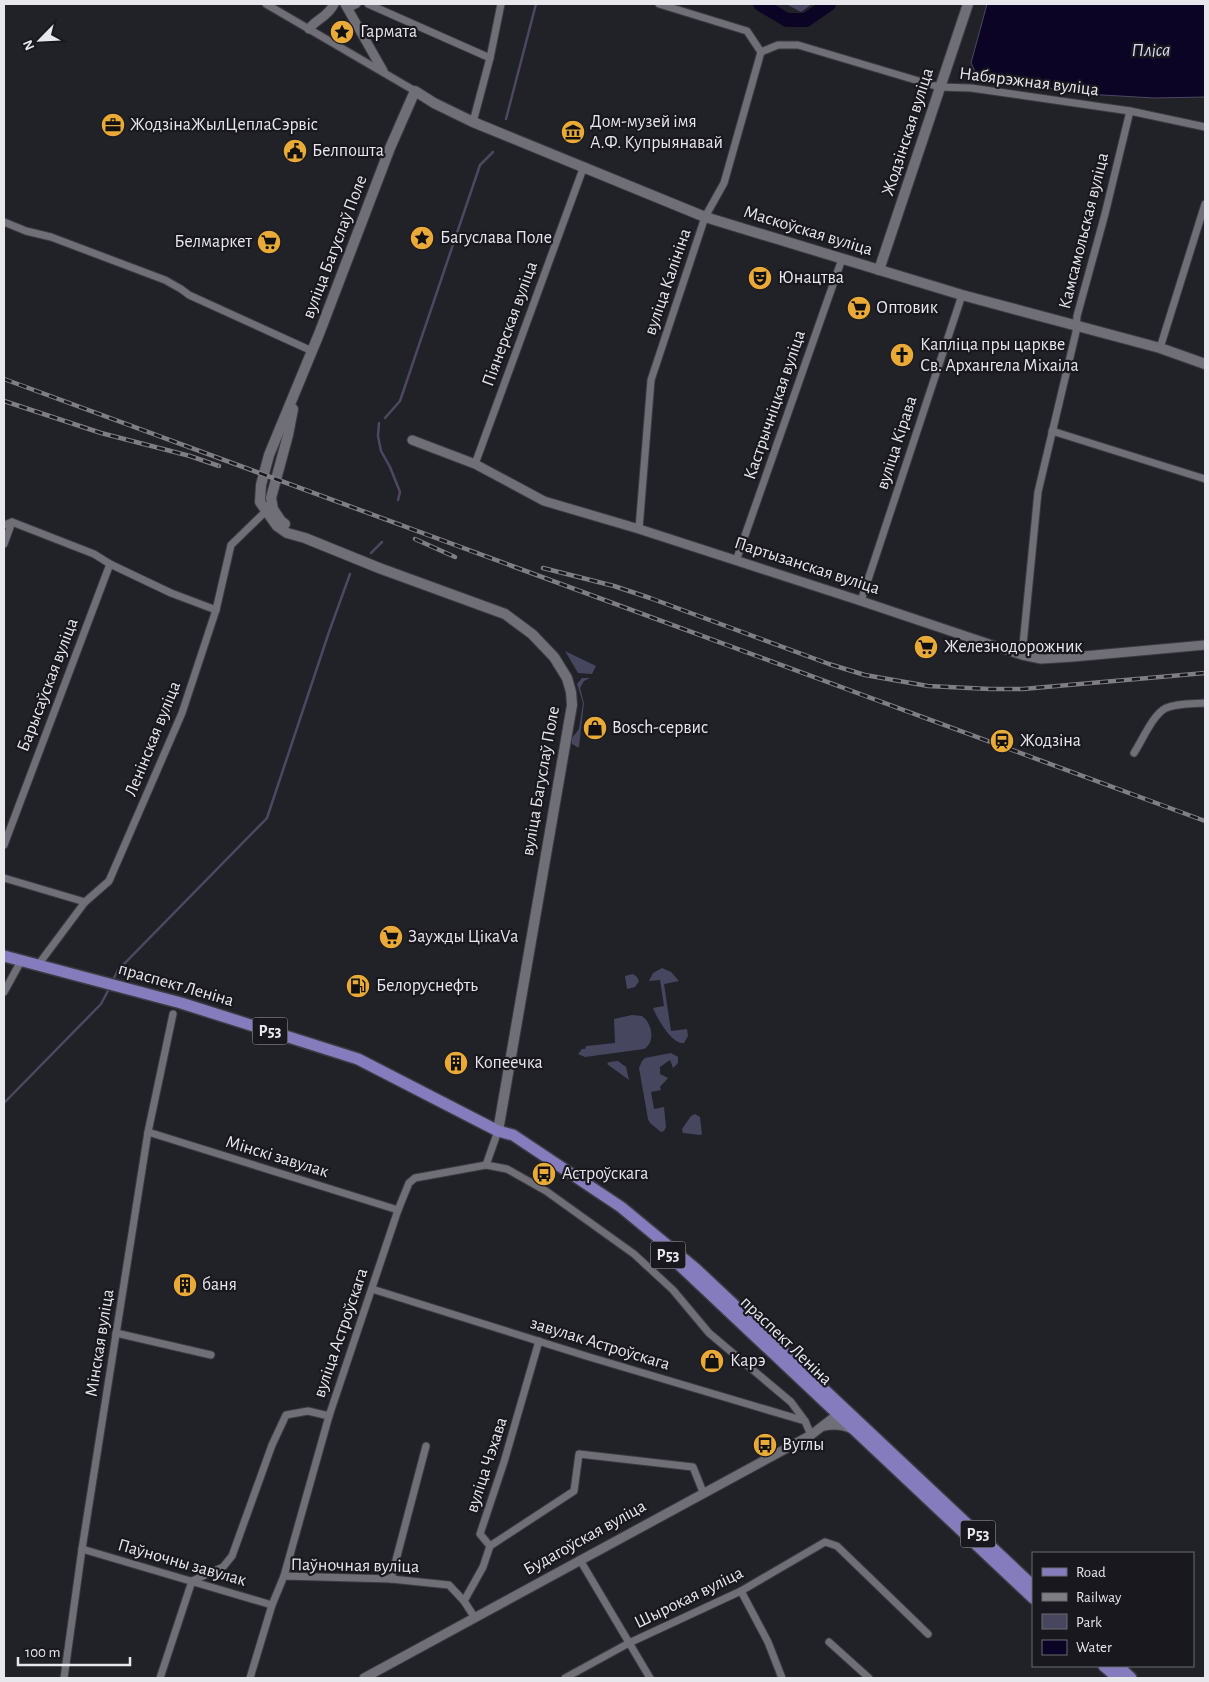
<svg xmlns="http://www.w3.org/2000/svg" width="1209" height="1682" font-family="'Alegreya Sans',sans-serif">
<rect width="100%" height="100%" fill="#212128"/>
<g fill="#47465f">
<polygon points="786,4 812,4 801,12"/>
<polygon points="565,651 596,666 592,674 578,673"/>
<polygon points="582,678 590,678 584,681 580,688 584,703 579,747 577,747 572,744 571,739 579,729 583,703 577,684"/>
<path d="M662 968 671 972 679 981 664 984 671 1031 687 1029 688 1036 684 1043C672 1045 657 1018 653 1008L664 1006 660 980 649 981 653 973Z"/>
<polygon points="633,974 637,977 639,981 635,987 627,989 625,976"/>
<path d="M632 1015 642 1016C652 1023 656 1042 644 1049L585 1057 578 1054 582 1049H585L586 1046 615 1043 614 1019Z"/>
<polygon points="671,1053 678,1057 678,1063 673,1068 670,1060 660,1067 660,1074 668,1078 660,1087 661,1090 651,1092 654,1109 664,1107 666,1127 664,1131 661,1132 650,1123 648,1119 639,1068 642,1061 645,1058"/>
<polygon points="618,1061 626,1067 629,1080 607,1064 609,1062"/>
<polygon points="695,1114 700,1117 702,1134 700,1135 683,1133 682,1129 691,1116"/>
</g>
<polygon fill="#0b0424" stroke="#4d4860" points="987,4 1205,4 1205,97 1154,98 1085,94 1018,83 988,80 976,73 971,63"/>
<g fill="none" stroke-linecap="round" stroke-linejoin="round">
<g stroke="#4d4860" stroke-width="2.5">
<polyline points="506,119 536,4"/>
<polyline points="385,418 400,401 480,165 493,152"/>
<polyline points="379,423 378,436 381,451 390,467 400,492 398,500"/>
<polyline points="371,553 382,542"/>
<polyline points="112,982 118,970 267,818 329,632 350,574"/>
<polyline points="4,1103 101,1004 110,987"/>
</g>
<polyline stroke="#0b0424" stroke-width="14" points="760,4 787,20 806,20 829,4"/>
<g stroke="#3b3b41" stroke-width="9">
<g id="minor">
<polyline points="266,4 415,91"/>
<polyline points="368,4 490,58"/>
<polyline points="659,4 747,31 761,52 778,45 798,45 939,87 971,88 1130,111 1205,127"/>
<polyline points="347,9 357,4"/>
<polyline points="473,122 490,58 501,4"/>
<polyline points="4,222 26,231 51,237 165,280 181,289 189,295 312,351"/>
<polyline points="1160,348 1205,204"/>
<polyline points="1052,431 1205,479"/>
<polyline points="475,464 584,166"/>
<polyline points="4,525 12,522 94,554 110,564 171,593 216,610"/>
<polyline points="639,529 651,380 705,217 724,183 761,52"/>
<polyline points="4,544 12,522"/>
<polyline points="736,561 842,259"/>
<polyline points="861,601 962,295"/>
<polyline points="1022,655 1038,492 1076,332 1077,316 1105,214 1130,111"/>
<path d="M1134 753C1142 741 1153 714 1166 708 1178 703 1193 704 1205 703"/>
<polyline points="4,845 110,564"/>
<polyline points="4,878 85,902"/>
<polyline points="38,965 85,902 109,881 182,713 216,610 231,545 266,511"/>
<polyline points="4,992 21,961"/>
<polyline points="148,1132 398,1210"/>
<polyline points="486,1165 507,1169 546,1191 634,1254 673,1290 709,1333 791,1402 805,1421"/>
<polyline points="372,1289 586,1356 805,1421 811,1435"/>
<polyline points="116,1333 211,1355"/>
<polyline points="490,1546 574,1491 579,1454 693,1467 703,1492"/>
<polyline points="82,1549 272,1605"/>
<polyline points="580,1560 650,1678"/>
<polyline points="284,1576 329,1416"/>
<polyline points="391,1579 426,1446"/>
<polyline points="741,1591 768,1642 782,1678"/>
<polyline points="475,1618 464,1601 483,1567 490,1546 480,1534 504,1462 539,1341"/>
<polyline points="829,1642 869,1678"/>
<polyline points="64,1678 82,1549 148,1132 173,1014"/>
<polyline points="160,1678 192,1581 223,1567 232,1556 272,1445 286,1415 308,1411 329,1416 398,1210 409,1183 415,1178 486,1165 498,1131"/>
<polyline points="250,1678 272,1605 284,1576 391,1579 449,1585 464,1601"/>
<polyline points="565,1678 629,1643 741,1591 825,1542 837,1546 928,1634"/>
</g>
</g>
<g stroke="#3b3b41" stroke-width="11">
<g id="tertiary">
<polyline points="345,4 383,71"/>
<path d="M309 29C316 19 328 17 334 4"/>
<polyline points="412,440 475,464 544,501 639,529 861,601 1022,655 1041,659 1073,657 1205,645"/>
<path d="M824 1426C834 1424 842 1424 852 1429"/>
<polyline points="364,1678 811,1435 842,1411"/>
</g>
</g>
<g stroke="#3b3b41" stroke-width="12">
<g id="secondary">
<polyline points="879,270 968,4"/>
<polyline points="285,524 281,521 273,509 271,498 288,435 293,409"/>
<polyline points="498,1131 572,705 571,692 567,678 554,657 532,634 505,614 379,568 305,538 287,533 277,526 260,502 261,485 269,455 319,334 390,148 415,91 434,103 473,122 705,217 962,295 1160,348 1205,364"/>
</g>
</g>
<g stroke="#3b3b41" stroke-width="14">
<g id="primary">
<polyline points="4,956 181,1003 358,1059 498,1131 513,1135 621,1207 696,1269 1033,1586"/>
<polyline points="671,1257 1033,1598"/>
<polyline points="1104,1666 1118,1678"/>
<polyline points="1118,1666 1131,1678"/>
</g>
</g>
<use href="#minor" stroke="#706f78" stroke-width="7"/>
<use href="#tertiary" stroke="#706f78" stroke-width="9"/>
<use href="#secondary" stroke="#706f78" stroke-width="10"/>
<use href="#primary" stroke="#847cbc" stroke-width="11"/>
<g stroke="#7e7e84" stroke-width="4.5">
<g id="rail">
<polyline points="4,379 1205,821"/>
<polyline points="4,401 101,433 190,456 219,466"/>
<polyline points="415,539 455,557"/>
<polyline points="543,568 614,586 650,598 829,664 865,675 928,686 990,689 1023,689 1205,673"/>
</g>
</g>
<use href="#rail" stroke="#18181e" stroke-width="2.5" stroke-dasharray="8" stroke-linecap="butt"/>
</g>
<defs>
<g id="sight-disc" transform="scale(1.25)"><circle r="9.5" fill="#eaaa38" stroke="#18181e"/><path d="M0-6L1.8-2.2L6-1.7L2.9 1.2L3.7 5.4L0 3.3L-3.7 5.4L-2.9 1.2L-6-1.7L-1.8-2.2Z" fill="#111"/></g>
<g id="office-disc" transform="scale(1.25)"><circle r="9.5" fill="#eaaa38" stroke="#18181e"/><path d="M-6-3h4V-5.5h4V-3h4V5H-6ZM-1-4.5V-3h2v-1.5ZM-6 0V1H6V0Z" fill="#111"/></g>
<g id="museum-disc" transform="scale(1.25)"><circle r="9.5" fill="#eaaa38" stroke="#18181e"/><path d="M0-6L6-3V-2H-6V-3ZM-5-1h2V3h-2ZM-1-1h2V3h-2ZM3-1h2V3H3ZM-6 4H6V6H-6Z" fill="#111"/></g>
<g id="civic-disc" transform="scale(1.25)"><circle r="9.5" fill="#eaaa38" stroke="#18181e"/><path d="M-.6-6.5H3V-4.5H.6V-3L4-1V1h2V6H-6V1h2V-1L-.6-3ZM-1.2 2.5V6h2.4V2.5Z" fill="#111"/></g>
<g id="supermarket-disc" transform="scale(1.25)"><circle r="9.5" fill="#eaaa38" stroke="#18181e"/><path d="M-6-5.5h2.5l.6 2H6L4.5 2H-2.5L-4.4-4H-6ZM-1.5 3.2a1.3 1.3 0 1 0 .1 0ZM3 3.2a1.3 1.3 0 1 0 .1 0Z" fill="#111"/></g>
<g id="theatre-disc" transform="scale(1.25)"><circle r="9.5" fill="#eaaa38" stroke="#18181e"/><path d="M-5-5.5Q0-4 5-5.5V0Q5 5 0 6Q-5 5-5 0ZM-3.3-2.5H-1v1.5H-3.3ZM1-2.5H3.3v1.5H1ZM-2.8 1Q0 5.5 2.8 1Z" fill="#111"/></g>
<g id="church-disc" transform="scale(1.25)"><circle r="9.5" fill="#eaaa38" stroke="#18181e"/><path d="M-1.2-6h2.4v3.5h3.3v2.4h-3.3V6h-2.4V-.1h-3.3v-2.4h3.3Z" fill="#111"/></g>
<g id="shop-disc" transform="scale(1.25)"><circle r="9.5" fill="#eaaa38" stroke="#18181e"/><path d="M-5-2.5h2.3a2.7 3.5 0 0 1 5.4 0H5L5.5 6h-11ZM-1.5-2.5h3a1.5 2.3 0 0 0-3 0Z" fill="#111"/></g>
<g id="station-disc" transform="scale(1.25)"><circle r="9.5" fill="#eaaa38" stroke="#18181e"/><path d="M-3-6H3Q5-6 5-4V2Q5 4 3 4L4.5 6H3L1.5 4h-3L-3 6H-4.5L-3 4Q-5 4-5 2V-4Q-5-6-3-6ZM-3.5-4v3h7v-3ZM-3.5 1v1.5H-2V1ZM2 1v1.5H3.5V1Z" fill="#111"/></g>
<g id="fuel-disc" transform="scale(1.25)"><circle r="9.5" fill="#eaaa38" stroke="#18181e"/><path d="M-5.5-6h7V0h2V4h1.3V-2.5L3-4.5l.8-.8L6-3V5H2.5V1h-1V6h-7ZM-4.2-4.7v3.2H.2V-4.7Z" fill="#111"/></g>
<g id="building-disc" transform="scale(1.25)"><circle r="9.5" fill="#eaaa38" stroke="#18181e"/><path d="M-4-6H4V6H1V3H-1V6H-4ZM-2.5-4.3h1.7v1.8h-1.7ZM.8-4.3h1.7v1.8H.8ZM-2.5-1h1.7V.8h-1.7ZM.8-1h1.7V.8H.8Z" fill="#111"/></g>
<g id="bus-disc" transform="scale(1.25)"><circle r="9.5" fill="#eaaa38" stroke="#18181e"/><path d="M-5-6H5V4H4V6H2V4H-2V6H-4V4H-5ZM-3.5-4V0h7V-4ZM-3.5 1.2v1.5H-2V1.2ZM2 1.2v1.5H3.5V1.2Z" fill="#111"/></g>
</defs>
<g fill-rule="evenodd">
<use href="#sight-disc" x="342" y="32"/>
<use href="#office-disc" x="113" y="125"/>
<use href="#museum-disc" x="573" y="132"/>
<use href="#civic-disc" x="295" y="151"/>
<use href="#sight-disc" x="422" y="238"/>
<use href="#supermarket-disc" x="269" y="242"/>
<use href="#theatre-disc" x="760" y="278"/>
<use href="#supermarket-disc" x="859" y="308"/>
<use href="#church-disc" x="902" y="355"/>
<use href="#supermarket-disc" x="926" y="647"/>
<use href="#shop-disc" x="595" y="728"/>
<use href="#station-disc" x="1002" y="741"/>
<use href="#supermarket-disc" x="391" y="937"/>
<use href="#fuel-disc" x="358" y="986"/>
<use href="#building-disc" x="456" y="1063"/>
<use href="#bus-disc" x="544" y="1174"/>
<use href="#building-disc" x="185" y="1285"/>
<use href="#shop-disc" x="712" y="1361"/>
<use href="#bus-disc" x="765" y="1445"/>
</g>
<g text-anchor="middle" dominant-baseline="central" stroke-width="4.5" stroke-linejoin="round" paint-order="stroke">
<g fill="#18181e" stroke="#a9a9ae" stroke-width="1">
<rect x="252.5" y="1017.5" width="35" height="27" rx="4"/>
<rect x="650.5" y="1241.5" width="35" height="27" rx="4"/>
<rect x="960.5" y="1520.5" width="35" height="27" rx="4"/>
</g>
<g font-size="16" font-weight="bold" fill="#e7e7ec">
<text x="270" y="1031">Р53</text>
<text x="668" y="1255">Р53</text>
<text x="978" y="1534">Р53</text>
</g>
<g font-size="18" fill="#e7e7ec" stroke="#18181e" text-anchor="start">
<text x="360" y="32">Гармата</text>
<text x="590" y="122">Дом-музей імя<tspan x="590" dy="21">А.Ф. Купрыянавай</tspan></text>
<text x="130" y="125">ЖодзінаЖылЦеплаСэрвіс</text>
<text x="312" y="151">Белпошта</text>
<text x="440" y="238">Багуслава Поле</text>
<text x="252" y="242" text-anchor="end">Белмаркет</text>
<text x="778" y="278">Юнацтва</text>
<text x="876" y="308">Оптовик</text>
<text x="920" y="345">Капліца пры царкве<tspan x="920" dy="21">Св. Архангела Міхаіла</tspan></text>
<text x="944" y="647">Железнодорожник</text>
<text x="612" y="728">Bosch-сервис</text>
<text x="1020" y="741">Жодзіна</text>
<text x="408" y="937">Заужды ЦікаVа</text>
<text x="376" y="986">Белоруснефть</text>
<text x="474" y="1063">Копеечка</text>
<text x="562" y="1174">Астроўскага</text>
<text x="202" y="1285">баня</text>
<text x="730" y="1361">Карэ</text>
<text x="782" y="1445">Вуглы</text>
</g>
<g font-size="18" fill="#e7e7ec" stroke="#18181e">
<text transform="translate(1029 82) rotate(7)">Набярэжная вуліца</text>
<text transform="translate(908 132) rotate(-72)">Жодзінская вуліца</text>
<text transform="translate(808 231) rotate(17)">Маскоўская вуліца</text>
<text transform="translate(1084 231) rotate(-76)">Камсамольская вуліца</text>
<text transform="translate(335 247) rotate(-69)">вуліца Багуслаў Поле</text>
<text transform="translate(668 282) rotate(-71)">вуліца Калініна</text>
<text transform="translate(510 324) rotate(-70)">Піянерская вуліца</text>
<text transform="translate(775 405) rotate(-71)">Кастрычніцкая вуліца</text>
<text transform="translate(897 443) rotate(-72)">вуліца Кірава</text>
<text transform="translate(807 566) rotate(18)">Партызанская вуліца</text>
<text transform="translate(48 685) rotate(-69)">Барысаўская вуліца</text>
<text transform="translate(153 739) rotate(-68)">Ленінская вуліца</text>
<text transform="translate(541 781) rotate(-80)">вуліца Багуслаў Поле</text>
<text transform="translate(176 985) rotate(16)">праспект Леніна</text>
<text transform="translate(277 1157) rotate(17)">Мінскі завулак</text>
<text transform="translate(341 1333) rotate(-71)">вуліца Астроўскага</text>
<text transform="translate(786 1341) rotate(44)">праспект Леніна</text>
<text transform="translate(100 1343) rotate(-81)">Мінская вуліца</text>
<text transform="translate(600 1344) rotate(17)">завулак Астроўскага</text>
<text transform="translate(487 1465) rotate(-72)">вуліца Чэхава</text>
<text transform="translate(585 1538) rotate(-29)">Будагоўская вуліца</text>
<text transform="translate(182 1563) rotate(16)">Паўночны завулак</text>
<text transform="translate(355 1566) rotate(1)">Паўночная вуліца</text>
<text transform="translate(689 1598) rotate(-26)">Шырокая вуліца</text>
</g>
<g font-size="19" font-style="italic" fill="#dad9f5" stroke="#18181e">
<text x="1151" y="50">Пліса</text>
</g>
</g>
<rect width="1209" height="1682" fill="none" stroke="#e7e7ec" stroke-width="10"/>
<rect x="1032" y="1552" width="162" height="115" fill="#18181e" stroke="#6b6b70"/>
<rect x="1042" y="1568" width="25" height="8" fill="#847cbc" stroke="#6b6b70"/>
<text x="1076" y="1577" font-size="15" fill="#e7e7ec">Road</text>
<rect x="1042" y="1593" width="25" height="8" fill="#7e7e84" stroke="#6b6b70"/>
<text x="1076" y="1602" font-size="15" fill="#e7e7ec">Railway</text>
<rect x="1042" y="1614" width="25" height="15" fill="#47465f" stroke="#6b6b70"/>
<text x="1076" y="1627" font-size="15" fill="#e7e7ec">Park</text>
<rect x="1042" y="1640" width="25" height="15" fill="#0b0424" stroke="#6b6b70"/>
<text x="1076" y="1652" font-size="15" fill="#e7e7ec">Water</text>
<g transform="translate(40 40) rotate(246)" stroke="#18181e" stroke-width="4" paint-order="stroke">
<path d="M0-4L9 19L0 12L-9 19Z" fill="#e7e7ec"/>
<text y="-8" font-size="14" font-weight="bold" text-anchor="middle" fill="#e7e7ec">N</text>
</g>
<path d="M18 1657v8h112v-8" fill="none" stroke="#e7e7ec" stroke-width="2.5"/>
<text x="25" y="1657" font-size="15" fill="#e7e7ec" stroke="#18181e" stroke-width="4" paint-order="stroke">100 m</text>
</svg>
